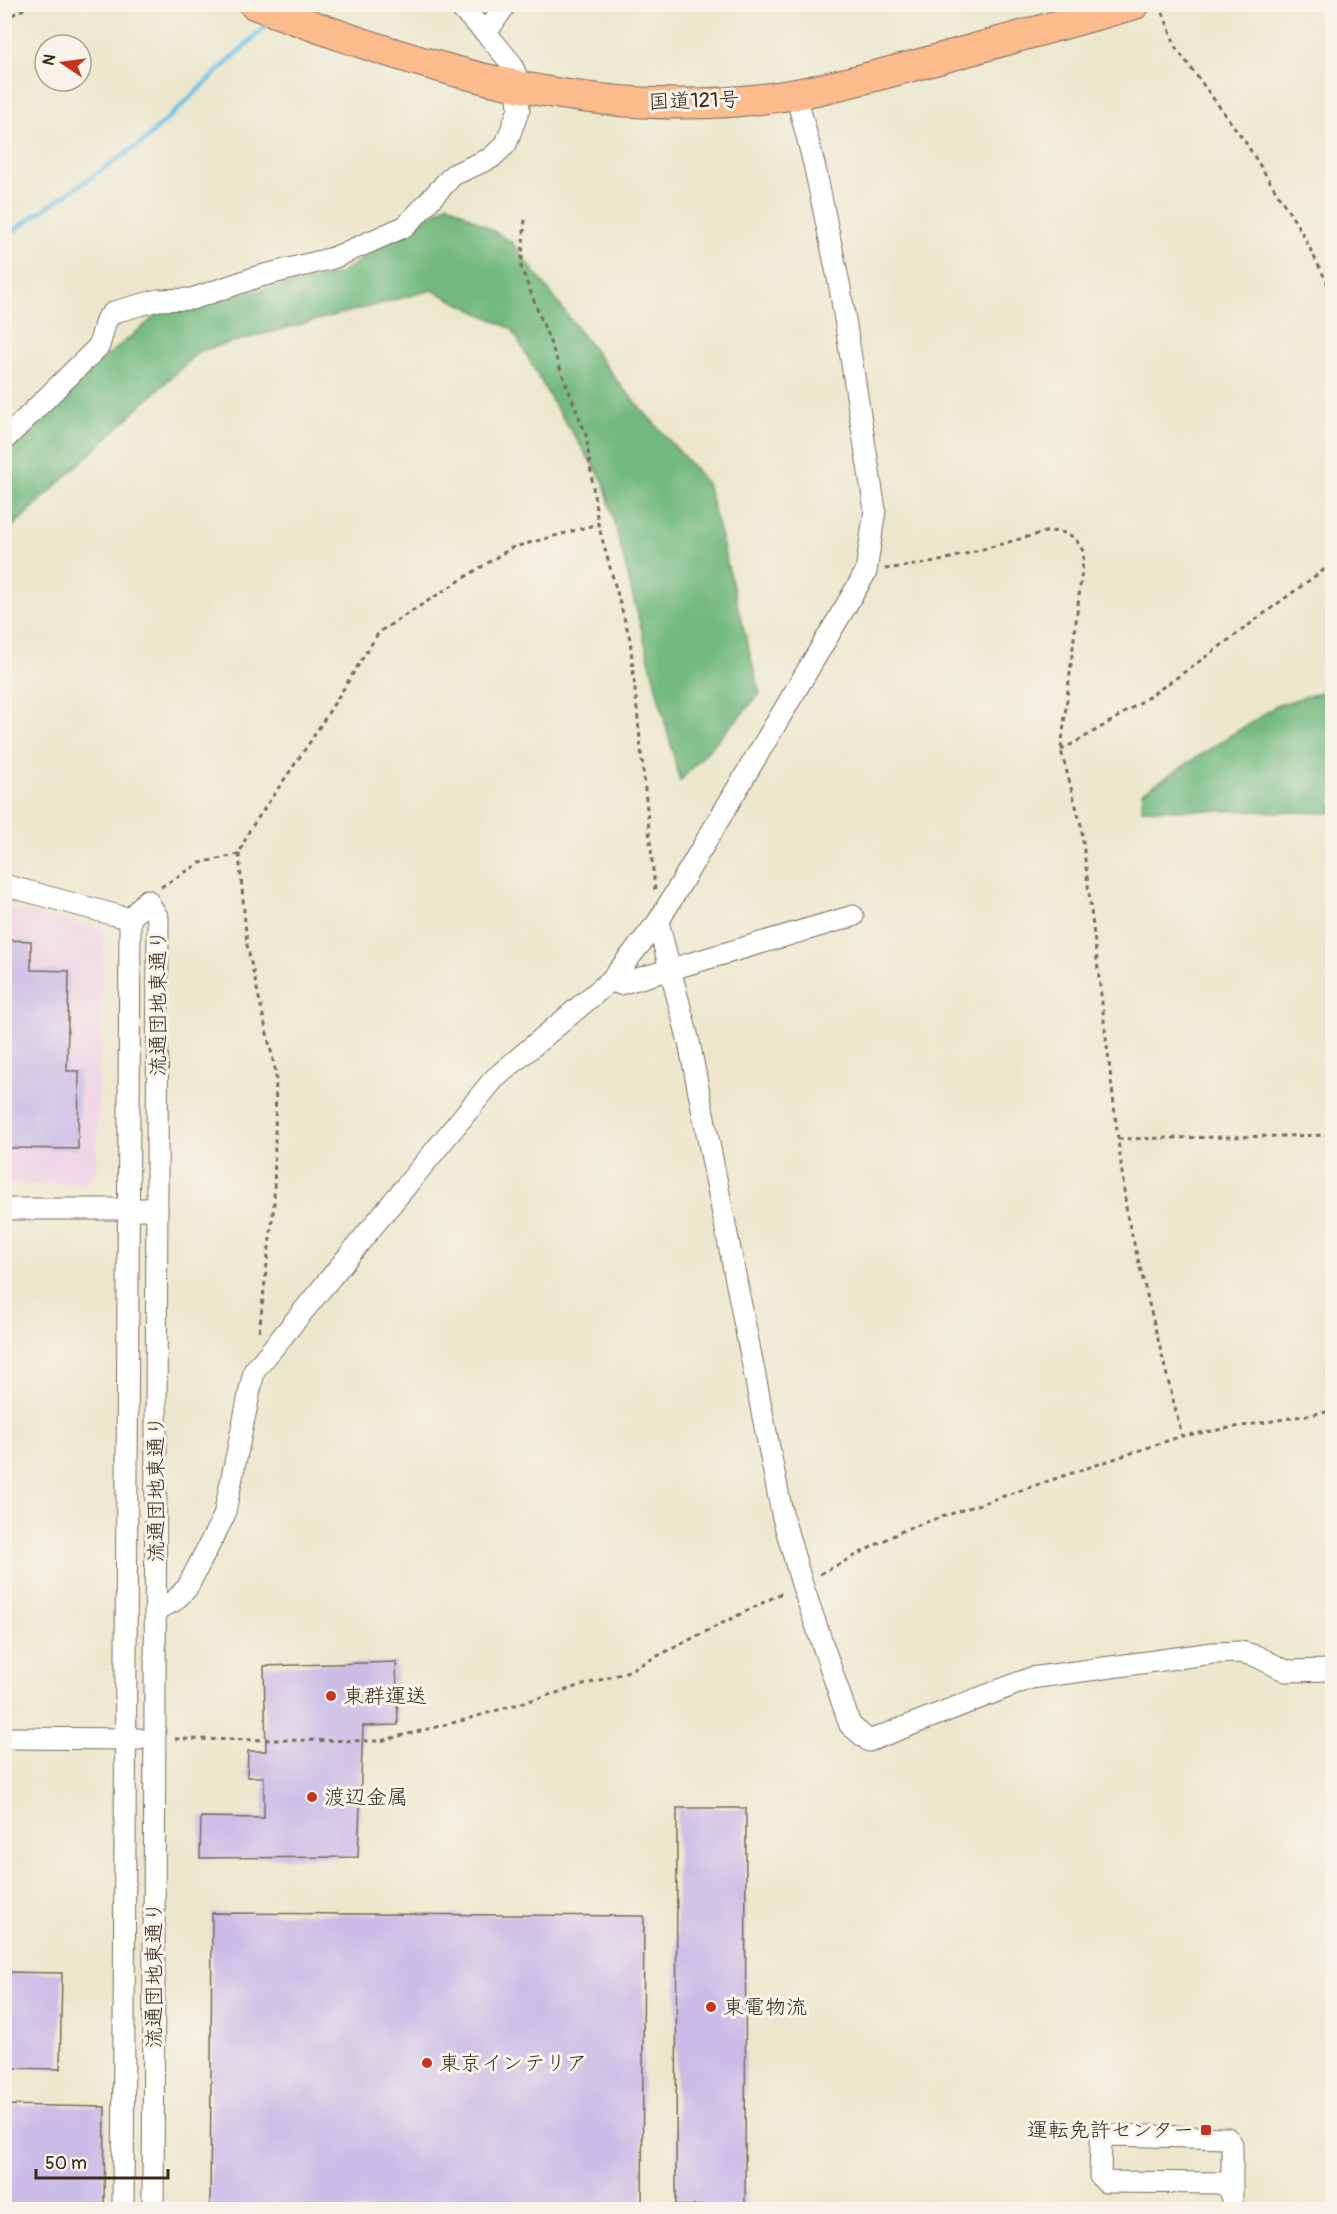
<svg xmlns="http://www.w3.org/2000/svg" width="1337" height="2214" font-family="Pangolin,'Klee One',sans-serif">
<rect width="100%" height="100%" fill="#f7f3e8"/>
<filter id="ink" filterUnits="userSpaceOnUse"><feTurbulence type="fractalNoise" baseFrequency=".0167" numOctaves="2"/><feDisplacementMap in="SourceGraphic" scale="12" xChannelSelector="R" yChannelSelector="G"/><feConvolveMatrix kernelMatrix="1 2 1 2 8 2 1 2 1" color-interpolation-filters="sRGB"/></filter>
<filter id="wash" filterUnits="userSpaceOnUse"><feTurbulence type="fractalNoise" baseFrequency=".008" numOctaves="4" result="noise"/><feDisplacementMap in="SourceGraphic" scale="24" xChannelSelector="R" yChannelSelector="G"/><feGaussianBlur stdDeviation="1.35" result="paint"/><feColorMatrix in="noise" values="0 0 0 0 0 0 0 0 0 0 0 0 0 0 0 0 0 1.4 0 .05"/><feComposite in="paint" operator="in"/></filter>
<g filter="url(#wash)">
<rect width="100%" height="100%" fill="#ece7cc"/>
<polygon fill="#f0d0e5" points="5,908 104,929 96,1173 83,1184 5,1184"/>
<g fill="#72b97f" stroke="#56724e" stroke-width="1.5">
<polygon points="448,204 512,242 621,386 707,483 760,694 680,781 604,482 552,401 512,329 432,290 199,351 5,534 5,455 95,366 163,310 339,274"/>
<polygon points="1332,689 1332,813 1142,809 1143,792 1278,705"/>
</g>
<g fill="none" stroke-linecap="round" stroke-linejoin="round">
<polyline stroke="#6bc3e8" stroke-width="5" points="4,237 143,142 272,20"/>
</g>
<g id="blocks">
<g fill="#c9bce7">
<polygon points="4,940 31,941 31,970 69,971 67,1071 79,1071 78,1149 4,1148"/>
<polygon points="396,1662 398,1725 363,1726 358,1857 200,1858 201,1817 264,1818 264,1777 247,1777 248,1751 266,1751 264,1666"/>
<polygon points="677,1808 746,1808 745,2206 676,2206"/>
<polygon points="212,1913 644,1916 642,2210 210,2210"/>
<polygon points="4,1972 62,1973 60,2069 4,2068"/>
<polygon points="4,2105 105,2107 104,2210 4,2210"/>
</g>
</g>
</g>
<g filter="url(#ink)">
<use href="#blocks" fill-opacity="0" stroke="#796c5b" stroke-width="1.5"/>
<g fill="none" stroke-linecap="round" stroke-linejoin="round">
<g stroke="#796c5b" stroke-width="23">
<g id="minor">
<polyline points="486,33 506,4"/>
<polyline points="796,94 815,168 840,288 875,510 866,572 658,922 689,1042 783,1518 802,1584 850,1725 869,1741 1031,1678 1213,1653 1240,1652 1256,1656 1286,1671 1332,1670"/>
<polyline points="4,440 99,346 106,320 114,312 158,300 192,299 257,277 333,258 406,226 453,175 491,158 506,144 519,109 516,75 511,63 486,33 457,4"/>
<polyline points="4,885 130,919"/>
<polyline points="611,980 620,984 853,916"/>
<polyline points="4,1209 157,1209"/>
<polyline points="155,1610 174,1601 187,1588 224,1516 254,1371 494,1079 611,980 658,922"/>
<polyline points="4,1738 139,1739"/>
<polyline points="123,2210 130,919 147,900 158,918 153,2210"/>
<polyline points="1232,2210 1232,2144 1227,2138 1110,2135 1101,2141 1100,2176 1106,2182 1221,2183 1232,2191"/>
</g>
</g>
<g stroke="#796c5b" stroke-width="32">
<path id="highway" d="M254 4C431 71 605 127 796 94 845 85 894 71 942 58 1006 40 1071 22 1135 4"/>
</g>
<g stroke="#796c5b" stroke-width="3" stroke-dasharray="4.5 4.5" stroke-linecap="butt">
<polyline points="1160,4 1176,48 1244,140 1301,231 1332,292"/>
<polyline points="4,19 34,4"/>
<polyline points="525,220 521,267 586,435 598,524 630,639 655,890"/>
<path d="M885 569 936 562 1049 531C1069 532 1075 535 1084 553L1061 750 1081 825 1127 1215 1182 1436"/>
<path d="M1061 750C1157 699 1243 627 1332 564"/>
<polyline points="239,854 247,945 276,1073 274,1204 259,1333"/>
<polyline points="161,887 200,863 239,854 249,831 310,742 379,632 511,548 598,524"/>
<polyline points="1118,1139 1332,1135"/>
<polyline points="820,1574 906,1529 1182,1436 1332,1411"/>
<polyline points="175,1739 380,1741 464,1720 624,1673 784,1592"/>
</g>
<use href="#minor" stroke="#fff" stroke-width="21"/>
<use href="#highway" stroke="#fbbb8d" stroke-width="30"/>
</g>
</g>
<g fill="#c8321e" stroke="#f7f3e8" stroke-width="2">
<circle cx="331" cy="1696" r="6"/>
<circle cx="312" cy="1797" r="6"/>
<circle cx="711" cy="2007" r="6"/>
<circle cx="427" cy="2063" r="6"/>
<rect x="1200" y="2124" width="12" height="12" rx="3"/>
</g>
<g text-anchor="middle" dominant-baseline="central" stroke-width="6" stroke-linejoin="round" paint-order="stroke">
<g font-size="21" fill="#3b2a1e" stroke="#f7f3e8">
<text transform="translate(694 101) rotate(-2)">国道121号</text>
<text transform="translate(158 1003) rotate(-90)">流通団地東通り</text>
<text transform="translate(156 1489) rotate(-90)">流通団地東通り</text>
<text transform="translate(154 1975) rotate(-90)">流通団地東通り</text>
</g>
<g font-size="21" fill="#3b2a1e" stroke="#f7f3e8" text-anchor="start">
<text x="343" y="1696">東群運送</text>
<text x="324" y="1797">渡辺金属</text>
<text x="723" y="2007">東電物流</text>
<text x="439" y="2063">東京インテリア</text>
<text x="1194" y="2130" text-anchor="end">運転免許センター</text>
</g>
</g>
<rect width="1337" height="2214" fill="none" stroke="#f7f3e8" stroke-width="24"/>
<g transform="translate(63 63) rotate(283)"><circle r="28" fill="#f7f3e8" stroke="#aca397" stroke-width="1.5"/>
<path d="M0-4.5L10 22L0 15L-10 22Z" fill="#c8321e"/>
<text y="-9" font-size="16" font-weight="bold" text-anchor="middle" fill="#3b2a1e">N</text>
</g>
<path d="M36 2169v9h132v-9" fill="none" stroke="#3b2a1e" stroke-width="3"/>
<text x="45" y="2169" font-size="18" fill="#3b2a1e" stroke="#f7f3e8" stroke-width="4.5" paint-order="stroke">50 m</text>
</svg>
